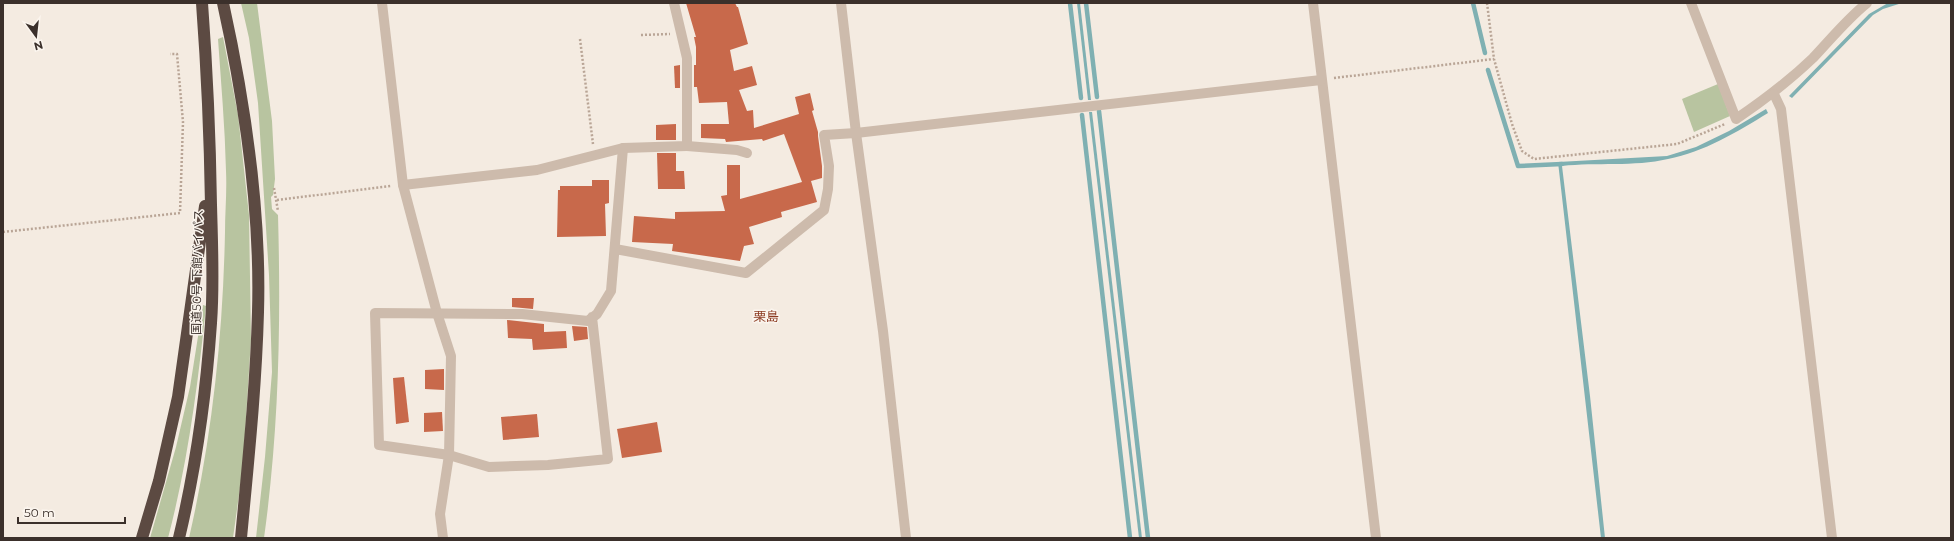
<svg xmlns="http://www.w3.org/2000/svg" width="1954" height="541" font-family="Montserrat,'Noto Sans JP',sans-serif">
<rect width="100%" height="100%" fill="#f4ebe1"/>
<g fill="#b8c4a0">
<path d="M241 3H257L272 121 275 179 273 195 271 197 272 209 278 215C281 323 279 430 264 538H256L265 457 272 372 269 275 258 103 249 38Z"/>
<path d="M223 37 238 115 249 215 251 339 243 466 233 538H189C212 438 223 335 225 232 225 212 227 192 226 171 225 127 221 83 218 39Z"/>
<polygon points="1718,84 1730,116 1694,132 1682,99"/>
<path d="M203 305 206 306C198 384 188 462 168 538H150L176 447 190 387Z"/>
</g>
<g fill="#7fb0b2">
<polygon points="1077,3 1080,3 1091,100 1088,100"/>
<polygon points="1888,3 1902,3 1883,9 1873,15 1792,98 1789,96 1869,14"/>
<path d="M1766 109 1768 113C1737 132 1704 152 1668 159 1634 167 1596 162 1562 166L1590 396 1605 538H1601L1558 162 1667 156 1696 147 1729 131Z"/>
<polygon points="1089,112 1092,112 1142,538 1139,538"/>
</g>
<g fill="none" stroke-linecap="round" stroke-linejoin="round">
<g stroke="#7fb0b2" stroke-width="4.5">
<polyline points="1070,3 1081,98"/>
<polyline points="1086,3 1097,97"/>
<polyline points="1473,3 1485,53"/>
<polyline points="1488,70 1518,166 1562,164"/>
<polyline points="1099,111 1148,538"/>
<polyline points="1082,115 1130,538"/>
</g>
</g>
<g fill="#c8694b">
<polygon points="686,3 735,3 737,7 738,7 748,44 730,50 734,71 752,66 757,85 739,90 747,111 753,110 754,128 799,114 795,97 810,93 814,110 812,111 818,132 818,136 822,166 822,178 811,181 817,202 781,212 782,217 749,227 754,244 744,246 740,261 672,251 673,244 632,242 634,216 675,219 675,212 725,211 721,196 727,195 727,165 740,165 740,199 802,182 784,134 763,141 762,139 726,142 725,139 701,138 701,124 729,124 727,102 699,103 697,87 694,87 694,65 696,65 696,47 694,37 696,37"/>
<polygon points="680,65 680,88 675,88 674,66"/>
<polygon points="676,124 676,140 656,140 656,125"/>
<polygon points="657,153 676,153 676,171 684,171 685,189 658,189"/>
<polygon points="592,180 609,180 609,203 605,204 606,236 557,237 558,190 560,190 560,186 592,186"/>
<polygon points="512,298 534,298 533,309 512,307"/>
<polygon points="507,320 544,324 544,332 566,331 567,348 533,350 532,339 508,338"/>
<polygon points="572,326 587,327 588,339 574,341"/>
<polygon points="444,369 444,390 425,389 425,370"/>
<polygon points="404,377 409,422 396,424 393,378"/>
<polygon points="442,412 443,431 424,432 424,413"/>
<polygon points="537,414 539,437 503,440 501,417"/>
<polygon points="657,422 662,452 622,458 617,429"/>
</g>
<g fill="none" stroke-linecap="round" stroke-linejoin="round">
<g stroke="#b9a596" stroke-width="2.5" stroke-dasharray="2 2" stroke-linecap="butt">
<polyline points="1487,3 1494,59 1512,124 1522,151 1534,159 1677,144 1725,124"/>
<polyline points="641,35 670,34"/>
<polyline points="580,39 593,144"/>
<polyline points="1334,78 1494,59"/>
<polyline points="274,188 278,211"/>
<polyline points="277,200 391,186"/>
<polyline points="3,232 180,213 183,122 177,54 170,54"/>
</g>
<g stroke="#cdbbac" stroke-width="10">
<polyline points="382,3 403,185 437,313 451,356 449,455 440,514 443,538"/>
<polyline points="841,3 856,133 883,331 906,538"/>
<polyline points="1313,3 1376,538"/>
<path d="M1691 3 1736 119C1764 100 1788 82 1813 58 1831 39 1847 19 1867 3"/>
<polyline points="1774,94 1781,109 1832,538"/>
<polyline points="687,146 737,150 747,153"/>
<polyline points="403,185 537,170 623,148 687,146 687,58 674,3"/>
<polyline points="615,249 746,273 824,210 828,189 829,166 824,135 856,133 1321,80"/>
<polyline points="592,317 608,459 548,465 489,467 449,455 379,445 375,313 522,314 588,321 597,314 611,291 623,148"/>
</g>
<g stroke="#5c4a42" stroke-width="12">
<path d="M223 3C245 103 261 209 258 312 256 387 248 463 241 538"/>
<polyline points="142,538 159,481 178,397 205,206"/>
<path d="M179 538C196 467 206 396 211 323 214 284 212 244 211 205 210 138 207 70 202 3"/>
</g>
</g>
<g text-anchor="middle" dominant-baseline="central" stroke-width="3" stroke-linejoin="round" paint-order="stroke">
<g font-size="12" fill="#3b302b" stroke="#fbf5ee">
<text transform="translate(197 272) rotate(-89)">国道50号 下館バイパス</text>
</g>
<g font-size="13" fill="#8c3b22" stroke="#fbf5ee">
<text x="766" y="316">栗島</text>
</g>
</g>
<rect width="1954" height="541" fill="none" stroke="#3b302b" stroke-width="8"/>
<g transform="translate(36 36) rotate(165)" stroke="#fbf5ee" stroke-width="3" paint-order="stroke">
<path d="M0-3L7 15L0 10L-7 15Z" fill="#3b302b"/>
<text y="-6" font-size="11" font-weight="bold" text-anchor="middle" fill="#3b302b">N</text>
</g>
<path d="M18 517v6h107v-6" fill="none" stroke="#3b302b" stroke-width="2"/>
<text x="24" y="517" font-size="12" fill="#3b302b" stroke="#fbf5ee" stroke-width="3" paint-order="stroke">50 m</text>
</svg>
